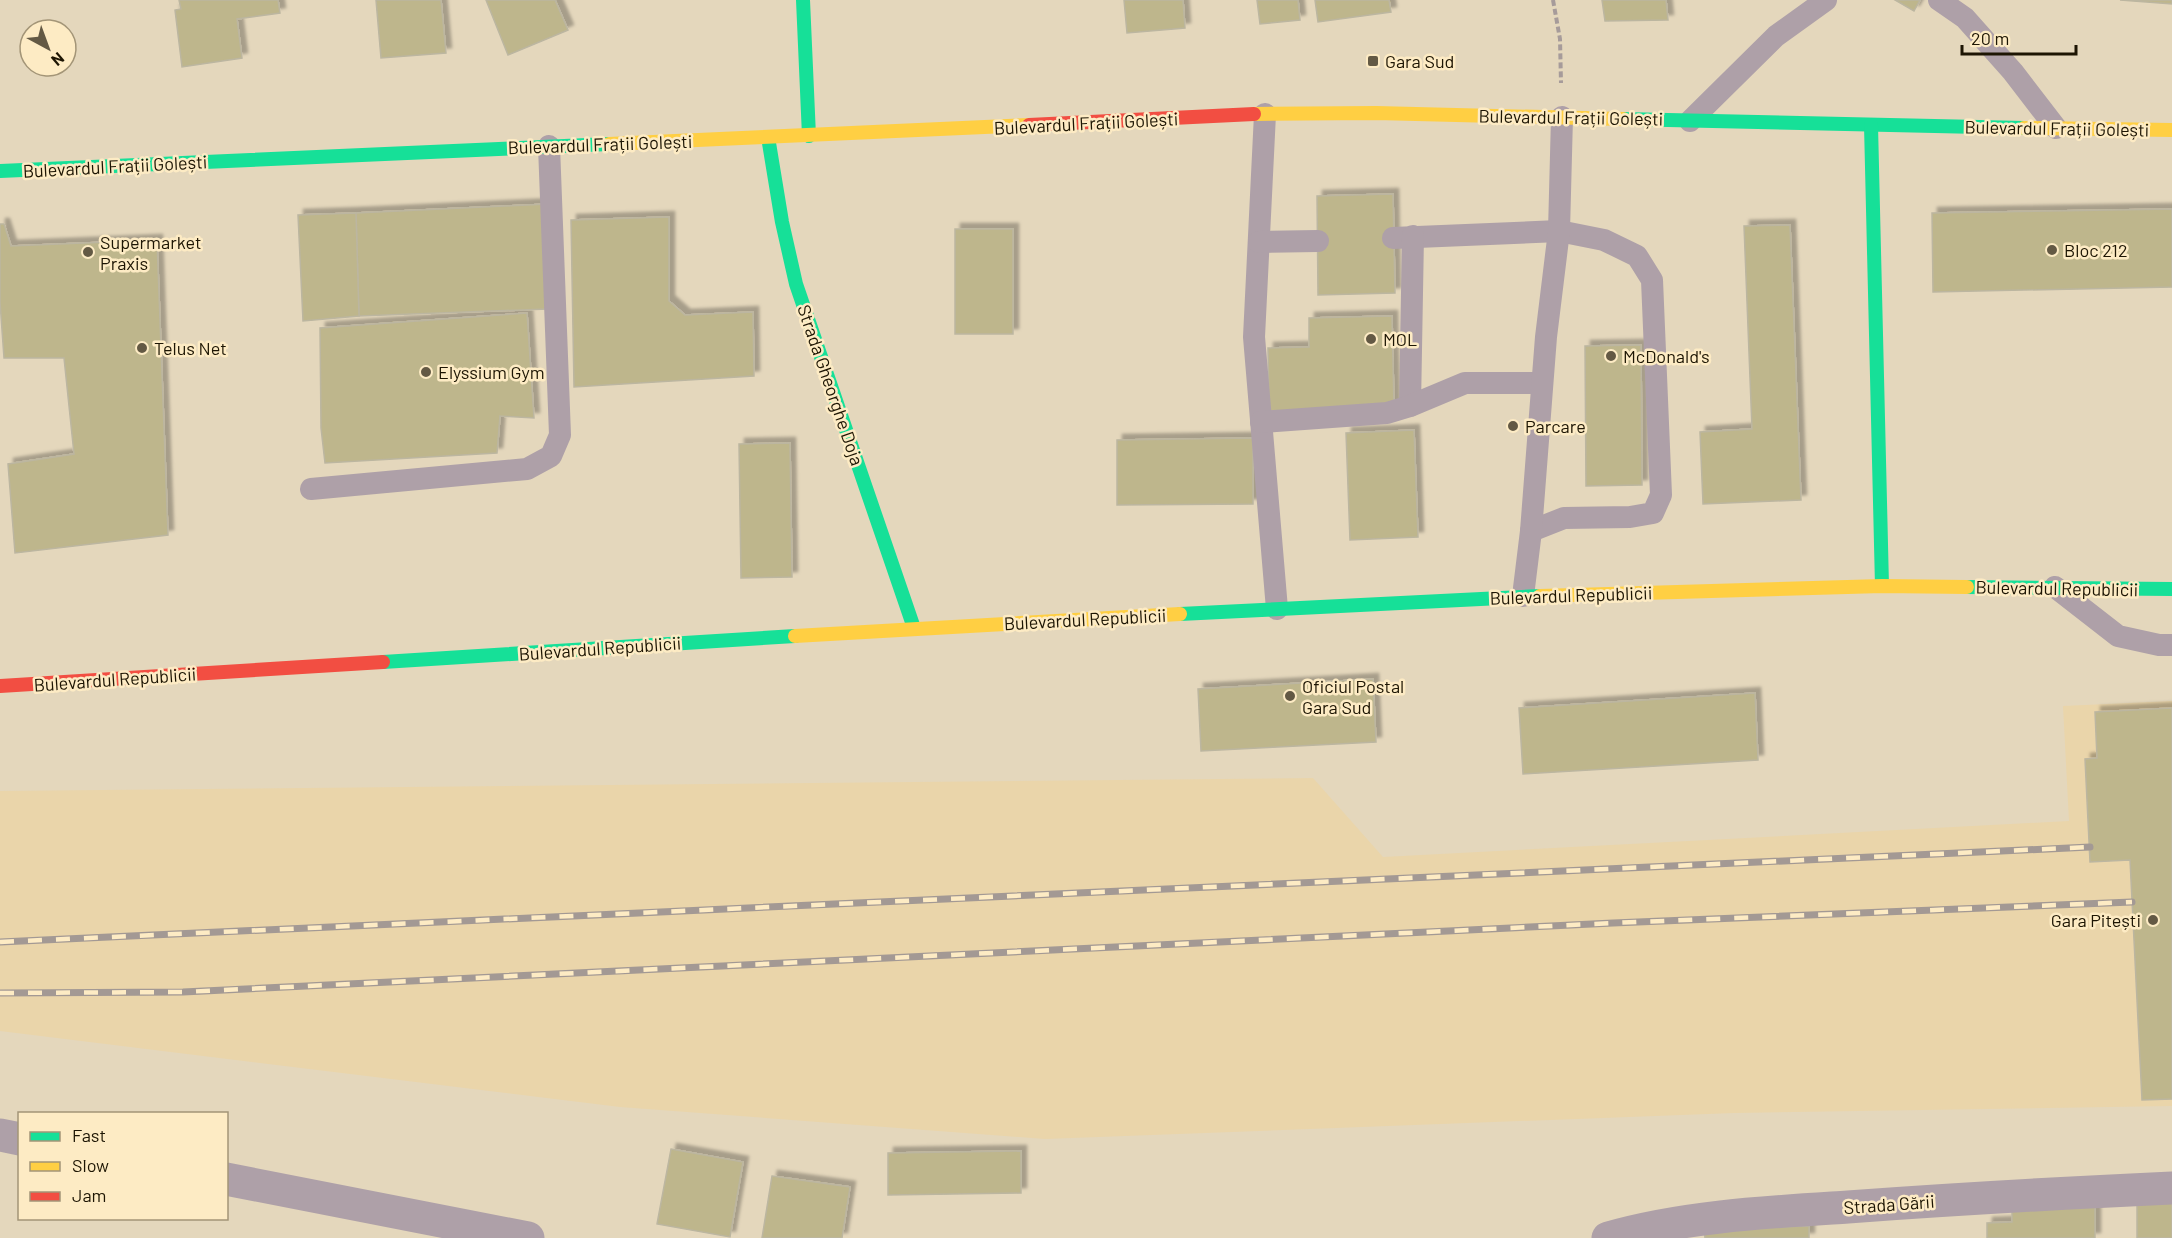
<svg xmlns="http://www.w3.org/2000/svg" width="2172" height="1238" font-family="Barlow,sans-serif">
<defs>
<filter id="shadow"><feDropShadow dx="5.5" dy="-5.5" stdDeviation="1.5" flood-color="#0004"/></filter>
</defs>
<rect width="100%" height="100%" fill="#e4d7bc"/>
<polygon fill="#ead5aa" points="2172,701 2172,1106 1734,1113 1045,1139 620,1107 0,1031 0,791 1313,778 1383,857 2069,821 2063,706"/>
<g fill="#beb68c" stroke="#bcb6a0" stroke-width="1.5" filter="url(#shadow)">
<polygon points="179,0 278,0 280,13 237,19 242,58 182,67 175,10 181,9"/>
<polygon points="376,0 441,0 446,53 381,58"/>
<polygon points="486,0 555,0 568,30 508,55"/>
<polygon points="1124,0 1183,0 1185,28 1127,33"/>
<polygon points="1257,0 1298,0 1300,20 1260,24"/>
<polygon points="1315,0 1389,0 1391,12 1318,22"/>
<polygon points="1602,0 1666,0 1668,20 1605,21"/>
<polygon points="1895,0 1920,0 1914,11"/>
<polygon points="2120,0 2172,0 2172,4"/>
<polygon points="1393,194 1395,293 1318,295 1317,196"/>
<polygon points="548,204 547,309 359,316 356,213"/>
<polygon points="2172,209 2172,287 1933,292 1932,213"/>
<polygon points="356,213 359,316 303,321 298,215"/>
<polygon points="669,217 669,301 685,315 753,312 754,376 574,387 571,220"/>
<polygon points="0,224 4,224 11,246 157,240 168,535 15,553 8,464 74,454 64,358 4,358 0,302"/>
<polygon points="1790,225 1801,500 1703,504 1700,432 1752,429 1744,226"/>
<rect x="955" y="229" width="58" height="105"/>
<polygon points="527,313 534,418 500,416 497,453 325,463 321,428 320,328"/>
<polygon points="1392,316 1394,408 1269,411 1268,348 1309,347 1309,318"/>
<polygon points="1641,345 1642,485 1586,486 1585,346"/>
<polygon points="1414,430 1418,537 1350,540 1346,433"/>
<polygon points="1253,438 1253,504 1117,505 1117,440"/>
<polygon points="790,443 792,577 741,578 739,444"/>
<polygon points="1373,679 1376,742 1201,751 1198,689"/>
<polygon points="1755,693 1758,760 1523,774 1519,708"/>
<polygon points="2172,708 2172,1099 2142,1100 2130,860 2090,862 2085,759 2097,758 2095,712"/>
<polygon points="671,1149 743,1162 730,1237 657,1224"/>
<polygon points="1021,1151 1021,1193 888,1195 888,1153"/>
<polygon points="772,1176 850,1187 842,1238 762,1238"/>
<rect x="2137" y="1201" width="35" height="37"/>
<polygon points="2012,1205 2095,1205 2095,1238 1987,1238 1987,1223 2012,1222"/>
<polygon points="1809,1226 1809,1238 1705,1238 1704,1229"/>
</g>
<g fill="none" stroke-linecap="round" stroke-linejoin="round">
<polyline stroke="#a69b9a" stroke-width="4" stroke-dasharray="6 3" stroke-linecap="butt" points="1553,0 1560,39 1561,83"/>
<g stroke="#aea0a8" stroke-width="22">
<polyline points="1939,0 1965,18 2013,72 2056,128"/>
<polyline points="1265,114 1254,337 1277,609"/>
<polyline points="1690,121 1776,36 1826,0"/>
<polyline points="1393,238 1559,231 1604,240 1637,256 1652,280 1661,495 1653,513 1630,517 1564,518 1531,531"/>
<polyline points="1259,242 1318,241"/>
<polyline points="1410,406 1413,236"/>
<polyline points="1261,422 1387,413 1410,406 1465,383 1542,383"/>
<polyline points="311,489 527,469 551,456 560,435 549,146"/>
<polyline points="2055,587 2118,636 2159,645 2172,645"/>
<polyline points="1523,596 1531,531 1546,337 1559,231 1562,117"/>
</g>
<g stroke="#aea0a8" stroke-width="33">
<polyline points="0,1135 20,1139"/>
<polyline points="226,1179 528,1238"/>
<path d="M1608 1238C1685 1216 1769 1212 1848 1207 1956 1199 2064 1193 2172 1188"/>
</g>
<g stroke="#16e098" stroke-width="14">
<polyline points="803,0 809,136"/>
<polyline points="1623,119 2024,128"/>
<polyline points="1871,125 1882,586"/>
<polyline points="768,137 782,222 796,284 914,628"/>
<polyline points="0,171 609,144"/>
<polyline points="1967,587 2172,589"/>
<polyline points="1180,614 1540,596"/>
<polyline points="383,662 795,636"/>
</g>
<g stroke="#ffcf43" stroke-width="14">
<polyline points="1254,114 1376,113 1623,119"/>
<polyline points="2024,128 2172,130"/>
<polyline points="609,144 1029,125"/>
<polyline points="1540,596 1882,586 1967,587"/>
<polyline points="795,636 1180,614"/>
</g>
<g stroke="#f24e42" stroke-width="14">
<polyline points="1029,125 1254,114"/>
<polyline points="0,686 383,662"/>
</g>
<g stroke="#a39994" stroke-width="7">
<g id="rail">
<polyline points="0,942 2090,847"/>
<polyline points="0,993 183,992 1613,923 2132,902"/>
</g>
</g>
<use href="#rail" stroke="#fdebc4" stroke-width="4.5" stroke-dasharray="14" stroke-linecap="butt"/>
</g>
<g fill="#635944" stroke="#fdebc4" stroke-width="2">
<rect x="1367" y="55" width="12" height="12" rx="3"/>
<circle cx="2052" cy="250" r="6"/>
<circle cx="88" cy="252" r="6"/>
<circle cx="1371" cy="339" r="6"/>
<circle cx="142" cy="348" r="6"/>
<circle cx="1611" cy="356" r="6"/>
<circle cx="426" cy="372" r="6"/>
<circle cx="1513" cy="426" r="6"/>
<circle cx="1290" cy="696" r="6"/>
<circle cx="2153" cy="920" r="6"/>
</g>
<g text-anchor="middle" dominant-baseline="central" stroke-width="5" stroke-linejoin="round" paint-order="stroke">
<g font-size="18" fill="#1d1503" stroke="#fdebc4" text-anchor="start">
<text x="1385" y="61">Gara Sud</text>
<text x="100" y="242">Supermarket<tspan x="100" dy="21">Praxis</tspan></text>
<text x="2064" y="250">Bloc 212</text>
<text x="1383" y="339">MOL</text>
<text x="154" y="348">Telus Net</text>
<text x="1623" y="356">McDonald's</text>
<text x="438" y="372">Elyssium Gym</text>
<text x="1525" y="426">Parcare</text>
<text x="1302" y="686">Oficiul Postal<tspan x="1302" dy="21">Gara Sud</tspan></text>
<text x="2141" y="920" text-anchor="end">Gara Pitești</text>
</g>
<g font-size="18" fill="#1d1503" stroke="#fdebc4">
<text transform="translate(1571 117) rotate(1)">Bulevardul Frații Golești</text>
<text transform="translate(1086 123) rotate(-3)">Bulevardul Frații Golești</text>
<text transform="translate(2057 128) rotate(1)">Bulevardul Frații Golești</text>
<text transform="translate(600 144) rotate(-2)">Bulevardul Frații Golești</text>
<text transform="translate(115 166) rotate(-3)">Bulevardul Frații Golești</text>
<text transform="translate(831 385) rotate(71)">Strada Gheorghe Doja</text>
<text transform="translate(2057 588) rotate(1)">Bulevardul Republicii</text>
<text transform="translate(1571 595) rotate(-2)">Bulevardul Republicii</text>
<text transform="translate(1085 619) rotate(-3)">Bulevardul Republicii</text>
<text transform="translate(600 648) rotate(-4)">Bulevardul Republicii</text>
<text transform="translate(115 679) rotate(-4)">Bulevardul Republicii</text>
<text transform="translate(1889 1204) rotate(-4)">Strada Gării</text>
</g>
</g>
<rect x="18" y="1112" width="210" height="108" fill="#fdebc4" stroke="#a39577" stroke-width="1.5"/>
<rect x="30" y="1132" width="30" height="9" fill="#16e098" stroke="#a39577" stroke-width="1.5"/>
<text x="72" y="1142" font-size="18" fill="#1d1503">Fast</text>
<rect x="30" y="1162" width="30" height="9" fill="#ffcf43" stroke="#a39577" stroke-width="1.5"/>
<text x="72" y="1172" font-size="18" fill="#1d1503">Slow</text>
<rect x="30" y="1192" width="30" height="9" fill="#f24e42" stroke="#a39577" stroke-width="1.5"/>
<text x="72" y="1202" font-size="18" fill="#1d1503">Jam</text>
<g transform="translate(48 48) rotate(139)"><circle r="28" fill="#fdebc4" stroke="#a39577" stroke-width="1.5"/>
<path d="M0-4.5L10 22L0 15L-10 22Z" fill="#635944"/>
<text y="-9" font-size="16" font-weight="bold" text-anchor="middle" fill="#1d1503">N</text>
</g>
<path d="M1962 45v9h114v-9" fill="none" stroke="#1d1503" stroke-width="3"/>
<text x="1971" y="45" font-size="18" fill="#1d1503" stroke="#fdebc4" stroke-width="4.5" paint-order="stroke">20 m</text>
</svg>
